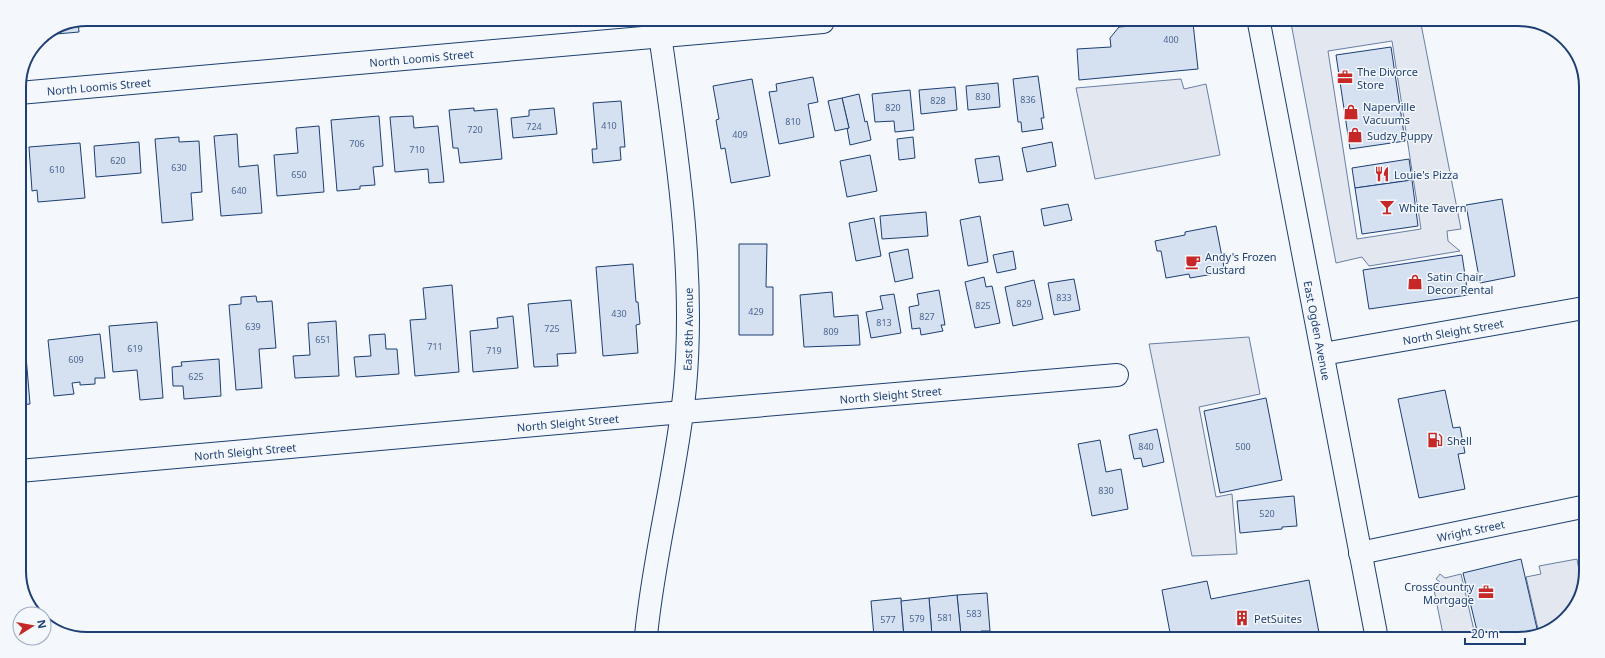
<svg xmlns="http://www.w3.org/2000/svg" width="1605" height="658" font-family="'Noto Sans',sans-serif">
<rect width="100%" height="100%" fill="#f4f7fb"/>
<g fill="#e3e8f0" stroke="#687fa3" fill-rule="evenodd">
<path d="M1291 23 1421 24 1461 229 1447 231 1448 241 1460 251 1369 266 1362 257 1336 263ZM1392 41 1421 229 1357 239 1328 51Z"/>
<polygon points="1181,79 1184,89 1206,84 1220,155 1095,179 1076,88"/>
<polygon points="1249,337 1260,394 1199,407 1216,497 1232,494 1237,554 1192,556 1149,344"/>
<polygon points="1577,559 1581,581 1581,597 1556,627 1539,633 1526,577 1541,574 1539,566"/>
<polygon points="1440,574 1445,578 1461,574 1476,639 1444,639 1434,590 1440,582 1436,579"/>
</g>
<g fill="#d5e0f0" stroke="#1d3f73">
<polygon points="78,21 79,32 45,35 61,24"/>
<polygon points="1168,23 1193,23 1198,69 1079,80 1077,49 1111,47 1110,38 1119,27"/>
<polygon points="1391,47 1405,141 1350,149 1336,55"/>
<polygon points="1038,76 1044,118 1041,118 1043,129 1022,132 1021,122 1018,122 1013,79"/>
<polygon points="813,77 818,102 808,104 814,137 779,144 769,92 777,91 776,84"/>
<polygon points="752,79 770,176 731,183 725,148 721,149 716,120 719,119 713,86"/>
<polygon points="998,83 1000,107 968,110 966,86"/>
<polygon points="955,87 957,110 921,114 919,90"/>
<polygon points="910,90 914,130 895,132 894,121 875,122 872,94"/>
<polygon points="859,94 865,122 867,121 871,140 850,145 847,128 849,128 842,98"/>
<polygon points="842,98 849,128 835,131 828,101"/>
<polygon points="621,101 625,147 620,147 621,160 593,163 592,149 597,149 593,103"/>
<polygon points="474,108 474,111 497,109 502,159 460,163 458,148 453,148 449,110"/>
<polygon points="554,108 557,134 513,138 511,118 529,116 529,110"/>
<polygon points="379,116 383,166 373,167 375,185 360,186 360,189 337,191 331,120"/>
<polygon points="413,116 414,128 438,126 444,182 429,183 428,169 395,172 390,117"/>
<polygon points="319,126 324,192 277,196 274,155 298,153 296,128"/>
<polygon points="237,134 239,167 258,165 262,213 221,216 214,136"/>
<polygon points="179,137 179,142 199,141 202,192 191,193 193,220 162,223 155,139"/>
<polygon points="913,137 915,158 899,160 897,139"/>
<polygon points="139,142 141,173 96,177 94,146"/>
<polygon points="1052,142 1056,166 1027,172 1022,148"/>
<polygon points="80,143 85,198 38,202 37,190 32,191 29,147"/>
<polygon points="870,155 877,191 847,197 840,161"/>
<polygon points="999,156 1003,180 979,183 975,159"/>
<polygon points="1409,159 1412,180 1355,188 1352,168"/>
<polygon points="1412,180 1418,226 1362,234 1355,188"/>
<polygon points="1502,199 1515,276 1480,283 1466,205"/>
<polygon points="1068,204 1072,220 1044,226 1041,209"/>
<polygon points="926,212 928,236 882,239 880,216"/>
<polygon points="980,216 988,262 968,266 960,220"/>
<polygon points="874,218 881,256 856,261 849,223"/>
<polygon points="1216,226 1225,272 1190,278 1189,274 1166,278 1161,251 1157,251 1155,241 1185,235 1185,232"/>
<polygon points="739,244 767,244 766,287 773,287 773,335 739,335"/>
<polygon points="908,249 913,278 895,282 889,253"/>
<polygon points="1013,251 1016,269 997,273 993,255"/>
<polygon points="1462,255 1468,295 1369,309 1363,270"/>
<polygon points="633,264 636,302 638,302 640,324 636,325 638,353 603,356 596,267"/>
<polygon points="984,277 986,287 992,286 1000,323 975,328 965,282"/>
<polygon points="1074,279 1080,310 1054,315 1048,283"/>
<polygon points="1034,280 1043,319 1013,326 1005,287"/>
<polygon points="452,285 459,372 415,376 410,320 426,319 423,288"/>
<polygon points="939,290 945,325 941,325 943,331 921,335 920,328 912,329 909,307 919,305 917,294"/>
<polygon points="832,292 834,317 858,315 860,345 804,347 800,295"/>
<polygon points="894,294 901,333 871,338 866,312 883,309 880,296"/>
<polygon points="256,296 257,302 272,301 276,348 259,349 262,388 236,390 229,305 241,304 241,297"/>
<polygon points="571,300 576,353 557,354 558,366 534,367 528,304"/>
<polygon points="513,316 518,368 473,372 470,331 498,328 497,318"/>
<polygon points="336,321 339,376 295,378 293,356 310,355 308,323"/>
<polygon points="157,322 163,398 140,400 137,370 113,372 109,326"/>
<polygon points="100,334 105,378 95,378 95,384 80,385 80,382 72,383 74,394 54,396 48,340"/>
<polygon points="385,334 386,349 397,349 399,374 356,377 354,357 371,356 369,335"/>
<polygon points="25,344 30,404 19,405 19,345"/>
<polygon points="219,359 221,396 184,399 183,386 173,386 172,367 182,366 181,362"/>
<polygon points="1445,390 1453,428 1460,427 1465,453 1458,454 1465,489 1419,498 1398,399"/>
<polygon points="1266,398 1282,480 1220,493 1204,411"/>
<polygon points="1157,429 1164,462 1143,467 1141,458 1134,459 1129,435"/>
<polygon points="1100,440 1106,472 1121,469 1128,509 1092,516 1078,444"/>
<polygon points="1294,496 1297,526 1282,527 1282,529 1240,533 1237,501"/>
<polygon points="1521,559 1538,633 1519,639 1479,639 1463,573"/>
<polygon points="1309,580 1320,638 1171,638 1162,590 1207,581 1211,599"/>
<polygon points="987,593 990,631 981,631 981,637 961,637 957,595"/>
<polygon points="957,595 961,635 953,637 932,637 929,598"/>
<polygon points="901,598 904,637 874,637 871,601"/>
<polygon points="929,598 932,636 904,637 901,601"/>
</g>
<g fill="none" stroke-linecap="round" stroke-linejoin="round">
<g stroke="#1d3f73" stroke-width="24">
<g id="minor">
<path id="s1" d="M19 93 823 22"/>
<path id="s2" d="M1323 354 1584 308"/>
<path id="s3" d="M19 471 660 414 1117 375"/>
<path id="s4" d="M1360 553 1582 507"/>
<path id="s5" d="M646 636C654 552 677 471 685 387 696 266 675 141 658 21"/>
</g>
</g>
<g stroke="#1d3f73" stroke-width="24">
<g id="major">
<path id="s6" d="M1259 23 1377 639"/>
</g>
</g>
<use href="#minor" stroke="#f4f7fb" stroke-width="22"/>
<use href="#major" stroke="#f4f7fb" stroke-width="22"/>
</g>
<defs>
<g id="office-bare" transform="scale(1.2)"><path d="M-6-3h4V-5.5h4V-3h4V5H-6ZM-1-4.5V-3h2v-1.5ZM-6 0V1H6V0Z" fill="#c62828" stroke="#f4f7fb" stroke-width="2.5" paint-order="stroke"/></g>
<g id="shop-bare" transform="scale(1.2)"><path d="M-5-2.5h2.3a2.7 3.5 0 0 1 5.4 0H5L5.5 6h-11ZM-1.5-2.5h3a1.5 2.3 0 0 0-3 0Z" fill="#c62828" stroke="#f4f7fb" stroke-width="2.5" paint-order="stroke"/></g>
<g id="restaurant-bare" transform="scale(1.2)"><path d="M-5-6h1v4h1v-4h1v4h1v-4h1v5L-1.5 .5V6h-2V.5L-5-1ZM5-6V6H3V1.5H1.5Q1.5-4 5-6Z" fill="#c62828" stroke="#f4f7fb" stroke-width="2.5" paint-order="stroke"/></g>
<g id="bar-bare" transform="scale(1.2)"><path d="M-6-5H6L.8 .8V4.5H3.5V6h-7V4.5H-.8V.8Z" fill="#c62828" stroke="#f4f7fb" stroke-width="2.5" paint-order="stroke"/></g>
<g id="cafe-bare" transform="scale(1.2)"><path d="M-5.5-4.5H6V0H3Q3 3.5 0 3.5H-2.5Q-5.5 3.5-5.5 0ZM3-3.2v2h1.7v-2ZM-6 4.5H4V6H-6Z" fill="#c62828" stroke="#f4f7fb" stroke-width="2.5" paint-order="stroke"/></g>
<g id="fuel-bare" transform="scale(1.2)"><path d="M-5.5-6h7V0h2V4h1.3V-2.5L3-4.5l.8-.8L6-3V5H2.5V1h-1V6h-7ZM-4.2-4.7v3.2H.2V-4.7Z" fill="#c62828" stroke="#f4f7fb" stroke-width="2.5" paint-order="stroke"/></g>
<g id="building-bare" transform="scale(1.2)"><path d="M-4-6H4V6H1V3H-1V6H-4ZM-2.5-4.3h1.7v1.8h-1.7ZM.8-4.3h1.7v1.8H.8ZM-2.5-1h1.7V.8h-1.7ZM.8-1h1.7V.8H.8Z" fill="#c62828" stroke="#f4f7fb" stroke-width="2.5" paint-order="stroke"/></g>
</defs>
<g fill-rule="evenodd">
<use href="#office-bare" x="1345" y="77"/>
<use href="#shop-bare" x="1351" y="112"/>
<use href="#shop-bare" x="1355" y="135"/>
<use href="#restaurant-bare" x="1382" y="174"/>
<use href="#bar-bare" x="1387" y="207"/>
<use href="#cafe-bare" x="1193" y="262"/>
<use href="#shop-bare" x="1415" y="282"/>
<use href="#fuel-bare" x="1435" y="440"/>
<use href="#office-bare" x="1486" y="592"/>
<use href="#building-bare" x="1242" y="618"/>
</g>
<g text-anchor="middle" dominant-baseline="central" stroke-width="3" stroke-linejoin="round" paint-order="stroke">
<g font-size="9" fill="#4b6792">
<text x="1171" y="39">400</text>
<text x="983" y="96">830</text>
<text x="1028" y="99">836</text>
<text x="938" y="100">828</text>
<text x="893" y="107">820</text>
<text x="793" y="121">810</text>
<text x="609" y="125">410</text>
<text x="534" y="126">724</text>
<text x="475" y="129">720</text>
<text x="740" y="134">409</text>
<text x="357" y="143">706</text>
<text x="417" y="149">710</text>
<text x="118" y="160">620</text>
<text x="179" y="167">630</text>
<text x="57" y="169">610</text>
<text x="299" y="174">650</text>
<text x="239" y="190">640</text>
<text x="1064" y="297">833</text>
<text x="1024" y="303">829</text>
<text x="983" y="305">825</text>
<text x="756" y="311">429</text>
<text x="619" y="313">430</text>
<text x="927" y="316">827</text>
<text x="884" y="322">813</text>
<text x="253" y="326">639</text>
<text x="552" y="328">725</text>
<text x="831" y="331">809</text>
<text x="323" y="339">651</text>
<text x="435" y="346">711</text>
<text x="135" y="348">619</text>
<text x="494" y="350">719</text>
<text x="76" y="359">609</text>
<text x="196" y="376">625</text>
<text x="1146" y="446">840</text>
<text x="1243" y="446">500</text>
<text x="1106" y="490">830</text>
<text x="1267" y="513">520</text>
<text x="974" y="613">583</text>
<text x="945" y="617">581</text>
<text x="917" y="618">579</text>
<text x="888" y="619">577</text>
</g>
<g font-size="11" fill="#1d3f73" stroke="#f4f7fb">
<text stroke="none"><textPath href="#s1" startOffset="404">North Loomis Street</textPath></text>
<text stroke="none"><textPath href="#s1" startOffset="80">North Loomis Street</textPath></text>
<text stroke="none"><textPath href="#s5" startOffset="310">East 8th Avenue</textPath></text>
<text stroke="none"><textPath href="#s6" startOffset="313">East Ogden Avenue</textPath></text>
<text stroke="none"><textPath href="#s2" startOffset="132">North Sleight Street</textPath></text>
<text stroke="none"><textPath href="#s3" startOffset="875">North Sleight Street</textPath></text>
<text stroke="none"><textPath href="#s3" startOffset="551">North Sleight Street</textPath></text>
<text stroke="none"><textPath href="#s3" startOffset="227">North Sleight Street</textPath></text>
<text stroke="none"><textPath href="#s4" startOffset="113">Wright Street</textPath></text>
</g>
<g font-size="11" fill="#1d3f73" stroke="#f4f7fb" text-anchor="start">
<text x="1357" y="71">The Divorce<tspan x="1357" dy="13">Store</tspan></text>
<text x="1363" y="106">Naperville<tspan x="1363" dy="13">Vacuums</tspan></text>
<text x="1367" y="135">Sudzy Puppy</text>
<text x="1394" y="174">Louie's Pizza</text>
<text x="1399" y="207">White Tavern</text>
<text x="1205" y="256">Andy's Frozen<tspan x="1205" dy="13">Custard</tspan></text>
<text x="1427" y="276">Satin Chair<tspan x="1427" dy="13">Decor Rental</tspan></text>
<text x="1447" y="440">Shell</text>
<text x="1474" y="586" text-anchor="end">CrossCountry<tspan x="1474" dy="13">Mortgage</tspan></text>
<text x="1254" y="618">PetSuites</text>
</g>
</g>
<path d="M0 0H1605V658H0ZM87 26H1518A61 61 0 0 1 1579 87V571A61 61 0 0 1 1518 632H87A61 61 0 0 1 26 571V87A61 61 0 0 1 87 26Z" fill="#f4f7fb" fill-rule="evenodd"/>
<path fill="none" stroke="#1d3f73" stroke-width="2" d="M87 26H1518A61 61 0 0 1 1579 87V571A61 61 0 0 1 1518 632H87A61 61 0 0 1 26 571V87A61 61 0 0 1 87 26Z"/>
<g transform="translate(32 626) rotate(79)"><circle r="19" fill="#f4f7fb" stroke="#9eadc5"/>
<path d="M0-3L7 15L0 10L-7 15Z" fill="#c62828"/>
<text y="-6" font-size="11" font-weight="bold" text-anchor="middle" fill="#1d3f73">N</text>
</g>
<path d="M1465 638v6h60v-6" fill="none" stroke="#1d3f73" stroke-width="2"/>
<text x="1471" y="638" font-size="12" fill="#1d3f73" stroke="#f4f7fb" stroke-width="3" paint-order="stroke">20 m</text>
</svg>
